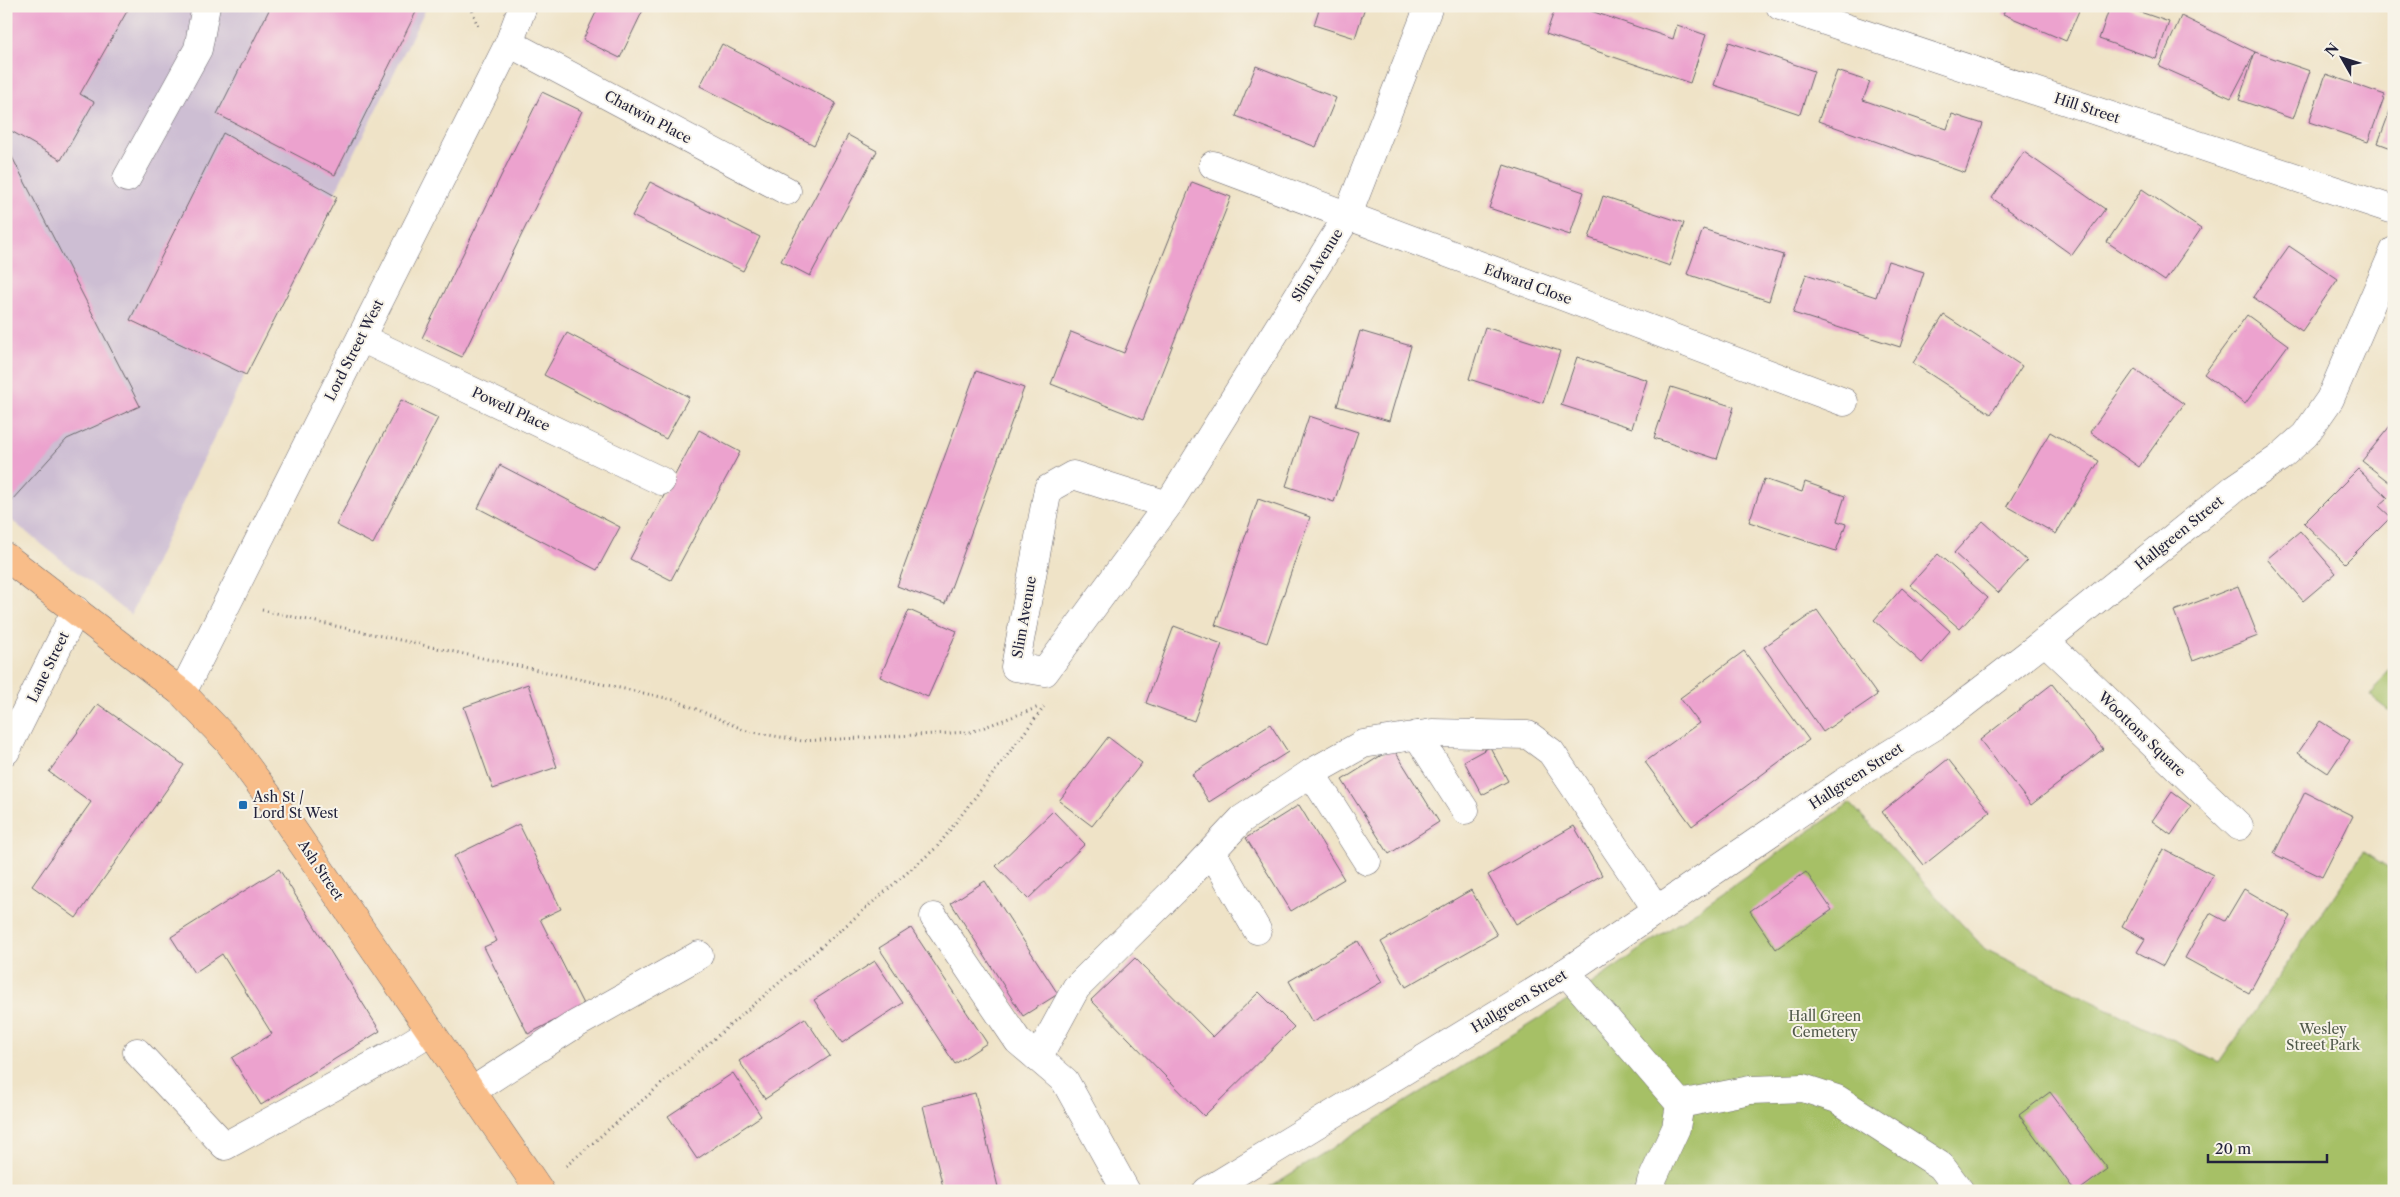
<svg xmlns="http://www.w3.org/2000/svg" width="2400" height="1197" font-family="'Libre Caslon Text',serif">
<rect width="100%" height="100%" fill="#f7f3e8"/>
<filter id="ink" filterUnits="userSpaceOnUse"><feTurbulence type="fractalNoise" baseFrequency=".02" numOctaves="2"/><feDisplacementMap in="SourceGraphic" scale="10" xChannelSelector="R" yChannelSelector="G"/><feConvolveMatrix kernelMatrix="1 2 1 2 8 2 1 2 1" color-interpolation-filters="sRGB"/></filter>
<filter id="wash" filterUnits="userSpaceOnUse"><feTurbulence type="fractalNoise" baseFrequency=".0096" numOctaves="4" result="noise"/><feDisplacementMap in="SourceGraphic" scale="20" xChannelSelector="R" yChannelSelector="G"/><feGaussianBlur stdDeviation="1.12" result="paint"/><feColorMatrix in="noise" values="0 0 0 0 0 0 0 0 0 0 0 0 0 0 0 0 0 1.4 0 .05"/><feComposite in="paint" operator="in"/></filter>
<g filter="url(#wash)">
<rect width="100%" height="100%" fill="#efe3c7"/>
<polygon fill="#cdbed3" points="6,6 427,6 190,487 131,615 6,516"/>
<g fill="#a6c066" stroke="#647150">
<polygon points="2394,660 2394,715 2370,696"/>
<polygon points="1850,803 1985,949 2219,1063 2364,852 2394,871 2394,1191 1263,1191 1567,1001"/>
</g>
<g id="blocks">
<g fill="#eca2ce">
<polygon points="6,6 130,6 80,94 94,102 61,160 6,128"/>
<polygon points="271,6 419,6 335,175 217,114"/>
<polygon points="599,6 645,6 620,58 583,40"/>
<polygon points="1320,6 1365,7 1355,38 1314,25"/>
<polygon points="1556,6 1592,6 1591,11 1673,39 1677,25 1706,35 1690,83 1546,34"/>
<polygon points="2007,6 2081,6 2066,41 2003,14"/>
<polygon points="2110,6 2123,6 2169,22 2156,59 2099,39"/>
<polygon points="2181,16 2255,52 2231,98 2159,66"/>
<polygon points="1729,42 1814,71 1800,114 1714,85"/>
<polygon points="722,44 836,103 814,145 700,86"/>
<polygon points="2255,52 2310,71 2293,119 2239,100"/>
<polygon points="1256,66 1336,98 1316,147 1236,116"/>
<polygon points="1837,71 1870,82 1863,100 1947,129 1952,114 1983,124 1965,173 1818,121"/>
<polygon points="2326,74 2385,95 2368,142 2309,122"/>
<polygon points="542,92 582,111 462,357 422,338"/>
<polygon points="2394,100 2394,149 2378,143"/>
<polygon points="223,133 337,197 246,375 130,320"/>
<polygon points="848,135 877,151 810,276 781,261"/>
<polygon points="2024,152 2105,209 2072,255 1992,198"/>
<polygon points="11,155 140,406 67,439 11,501 6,497 6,157"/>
<polygon points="1504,165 1584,192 1570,235 1489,208"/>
<polygon points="650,182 760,237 743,271 632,216"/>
<polygon points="1192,182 1231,197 1143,420 1051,384 1071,332 1124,353"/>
<polygon points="2142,189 2201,229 2165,281 2107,242"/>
<polygon points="1603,196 1684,223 1670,266 1589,238"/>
<polygon points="1703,229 1783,255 1769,301 1687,274"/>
<polygon points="2289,246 2338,279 2302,331 2253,297"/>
<polygon points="1888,261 1924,272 1900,347 1793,313 1806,274 1876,297"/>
<polygon points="1944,315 2022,366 1991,414 1913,363"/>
<polygon points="2247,315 2288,345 2245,404 2204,374"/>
<polygon points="1485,327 1560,351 1543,403 1469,379"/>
<polygon points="1360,331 1411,346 1389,421 1337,406"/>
<polygon points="567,333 689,397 666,439 544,375"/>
<polygon points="1577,357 1647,380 1632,428 1561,405"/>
<polygon points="2135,369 2184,404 2139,467 2090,432"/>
<polygon points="976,371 1024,388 945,604 897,586"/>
<polygon points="1671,387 1734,407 1717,459 1654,438"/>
<polygon points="401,400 438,418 373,544 336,525"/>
<polygon points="1309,416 1358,432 1334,502 1286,486"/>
<polygon points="2394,421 2394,486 2362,461"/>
<polygon points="699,430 740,452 671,580 630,559"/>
<polygon points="2050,432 2099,461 2056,534 2007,506"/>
<polygon points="500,465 620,527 597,570 478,508"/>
<polygon points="2358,469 2388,498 2379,506 2391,517 2345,563 2304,523"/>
<polygon points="1764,479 1802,492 1805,482 1845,496 1837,521 1846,524 1836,551 1749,522"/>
<polygon points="1258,499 1310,517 1267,643 1215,625"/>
<polygon points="1983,521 2027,561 1998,593 1954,553"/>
<polygon points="2300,531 2336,573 2303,601 2267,559"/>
<polygon points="1938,554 1988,598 1960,629 1910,585"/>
<polygon points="2238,586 2258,636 2193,661 2174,611"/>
<polygon points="1902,588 1950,631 1922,663 1874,620"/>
<polygon points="909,610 957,631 928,697 880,677"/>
<polygon points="1817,610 1877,695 1823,732 1764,647"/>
<polygon points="1174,626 1222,644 1194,721 1146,703"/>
<polygon points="1744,651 1809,740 1692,826 1645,762 1699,723 1680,698"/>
<polygon points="528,684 557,767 493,789 464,707"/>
<polygon points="2052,684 2103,749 2031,805 1980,740"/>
<polygon points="98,704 184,765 76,918 32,886 91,802 49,772"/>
<polygon points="2320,721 2350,740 2328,773 2298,753"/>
<polygon points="1270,724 1288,752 1209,802 1192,774"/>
<polygon points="1108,737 1142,763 1092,826 1059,801"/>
<polygon points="1490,747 1508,781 1482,795 1464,761"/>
<polygon points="1393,748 1439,822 1389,854 1342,780"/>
<polygon points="1948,759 1990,812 1924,865 1882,812"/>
<polygon points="2172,792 2191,806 2171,835 2152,821"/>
<polygon points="2305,792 2353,816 2322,877 2274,854"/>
<polygon points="1299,805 1344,879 1291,911 1246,838"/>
<polygon points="1053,811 1085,844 1028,899 996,866"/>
<polygon points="519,824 561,909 540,919 584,1006 528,1034 484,947 497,941 454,856"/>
<polygon points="1574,826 1602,875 1516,924 1488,875"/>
<polygon points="2163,849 2213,875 2163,966 2137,952 2145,939 2122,926"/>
<polygon points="279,869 380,1031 261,1105 232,1058 272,1034 222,954 194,973 171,937"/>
<polygon points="1806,872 1832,910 1776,949 1750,911"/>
<polygon points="985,881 1058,994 1023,1016 951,903"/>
<polygon points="2244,889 2291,916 2249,993 2185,958 2210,913 2225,921"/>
<polygon points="1471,890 1497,935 1406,987 1381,942"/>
<polygon points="911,928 987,1043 955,1064 879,948"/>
<polygon points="1358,941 1382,982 1312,1022 1289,981"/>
<polygon points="1135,958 1213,1037 1259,992 1294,1027 1204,1116 1091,1000"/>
<polygon points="875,961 903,1003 842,1043 814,1000"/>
<polygon points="805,1018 830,1056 765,1099 739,1061"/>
<polygon points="733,1073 761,1116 697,1159 668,1116"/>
<polygon points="2050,1092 2108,1169 2078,1191 2075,1191 2019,1115"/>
<polygon points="975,1093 999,1191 944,1191 923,1106"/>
</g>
</g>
</g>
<g filter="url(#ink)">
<use href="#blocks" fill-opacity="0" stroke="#6a666c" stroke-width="1"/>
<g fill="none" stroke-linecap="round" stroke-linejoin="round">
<g stroke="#6a666c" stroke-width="29">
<g id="minor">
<polyline points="1780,6 2394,210"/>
<polyline points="509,43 787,191"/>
<polyline points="1213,165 1844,402"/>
<polyline points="127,178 198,49 206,6"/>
<polyline points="361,338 661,481"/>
<polyline points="1168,505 1073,475 1048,489 1015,667 1045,672 1168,505 1347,217 1429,6"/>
<polyline points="2045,641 2239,826"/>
<polyline points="182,693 493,75 509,43 523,6"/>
<polyline points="1417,735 1465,810"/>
<polyline points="6,751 76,610"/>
<polyline points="1311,773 1367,861"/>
<polyline points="1212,852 1257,930"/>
<polyline points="934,917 1018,1041 1065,1081 1126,1191"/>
<polyline points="1566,972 1680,1104 1676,1128 1651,1182 1649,1191"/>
<polyline points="137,1052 225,1146 397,1052 431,1031"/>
<polyline points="1038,1058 1076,988 1180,885 1242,819 1311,773 1363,744 1432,733 1528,735 1551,752 1657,910"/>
<polyline points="472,1091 571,1027 699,955"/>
<polyline points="1680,1104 1750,1090 1803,1088 1837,1099 1941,1166 1960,1191"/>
<polyline points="1207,1191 1566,972 1843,783 1938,724 2045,641 2235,488 2279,458 2305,435 2330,399 2394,251"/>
</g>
</g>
<g stroke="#6a666c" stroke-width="29">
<polyline id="major" points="6,557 182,693 228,741 289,824 540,1191"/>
</g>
<g stroke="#6a666c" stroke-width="3" stroke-dasharray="1 4" stroke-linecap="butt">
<polyline points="471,6 478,27"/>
<polyline points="262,610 675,700 747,731 802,741 971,732 1039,707"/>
<polyline points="566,1166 937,847 1044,707"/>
</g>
<use href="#minor" stroke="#fff" stroke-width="28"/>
<use href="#major" stroke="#f8bd89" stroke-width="28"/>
</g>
</g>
<rect fill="#1f6fb2" stroke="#f7f3e8" stroke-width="2" x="238" y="800" width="10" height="10" rx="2.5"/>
<g text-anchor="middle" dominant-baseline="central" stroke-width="4" stroke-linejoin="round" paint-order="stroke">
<g font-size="14" fill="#22223b" stroke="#f7f3e8">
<text transform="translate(2087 108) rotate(18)">Hill Street</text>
<text transform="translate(648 117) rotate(28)">Chatwin Place</text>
<text transform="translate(1317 265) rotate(-58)">Slim Avenue</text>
<text transform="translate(1528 284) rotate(20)">Edward Close</text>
<text transform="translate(354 350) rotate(-63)">Lord Street West</text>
<text transform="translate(511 409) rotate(25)">Powell Place</text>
<text transform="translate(2179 533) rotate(-39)">Hallgreen Street</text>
<text transform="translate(1024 617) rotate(-80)">Slim Avenue</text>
<text transform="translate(48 667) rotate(-64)">Lane Street</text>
<text transform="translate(2142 734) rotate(44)">Woottons Square</text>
<text transform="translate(1856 776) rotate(-33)">Hallgreen Street</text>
<text transform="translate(321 870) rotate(56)">Ash Street</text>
<text transform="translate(1519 1001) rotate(-31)">Hallgreen Street</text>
</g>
<g font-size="14" fill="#22223b" stroke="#f7f3e8" text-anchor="start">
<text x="253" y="797">Ash St /<tspan x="253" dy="16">Lord St West</tspan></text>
</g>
<g font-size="14" fill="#50594a" stroke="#f7f3e8">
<text x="1825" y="1016">Hall Green<tspan x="1825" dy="16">Cemetery</tspan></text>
<text x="2323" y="1029">Wesley<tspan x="2323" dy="16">Street Park</tspan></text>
</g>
</g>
<rect width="2400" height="1197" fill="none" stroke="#f7f3e8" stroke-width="25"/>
<g transform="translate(2342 58) rotate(309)" stroke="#f7f3e8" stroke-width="4" paint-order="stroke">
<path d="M0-4L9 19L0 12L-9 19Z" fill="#22223b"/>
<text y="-8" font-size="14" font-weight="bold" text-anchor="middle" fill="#22223b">N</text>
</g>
<path d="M2208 1154v8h119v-8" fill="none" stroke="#22223b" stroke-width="2.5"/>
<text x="2215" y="1154" font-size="15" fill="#22223b" stroke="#f7f3e8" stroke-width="4" paint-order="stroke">20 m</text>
</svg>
